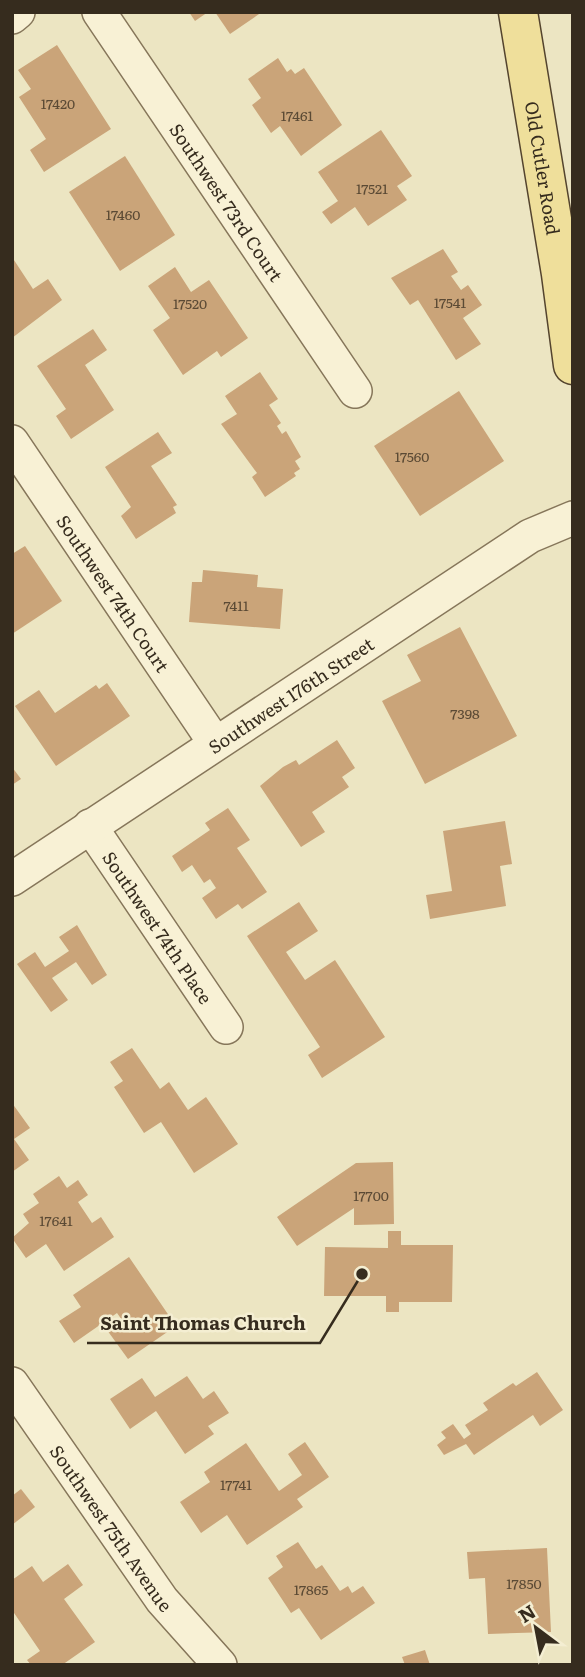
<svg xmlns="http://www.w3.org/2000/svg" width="585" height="1677" font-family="Literata,serif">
<rect width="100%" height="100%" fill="#ece5c2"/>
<g fill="#caa479">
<polygon points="189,12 208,12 195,21"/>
<polygon points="215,12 262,12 230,34"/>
<polygon points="57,45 111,129 44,172 30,150 46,139 19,97 31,89 18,70"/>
<polygon points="278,58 287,72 291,69 295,74 304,68 342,125 301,156 280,126 271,133 252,105 261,98 248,79"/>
<polygon points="381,130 412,176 397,186 407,200 368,226 355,207 331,224 322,212 338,201 318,172"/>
<polygon points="125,156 175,235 120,271 69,192"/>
<polygon points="443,249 458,272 451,276 461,290 468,285 482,305 463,318 481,344 456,360 418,300 410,305 391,278"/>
<polygon points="12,257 33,289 48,279 62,300 12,338"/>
<polygon points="175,267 191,292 209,280 248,338 221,357 217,351 183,375 153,330 170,318 148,286"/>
<polygon points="93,329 107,350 85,365 114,410 71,439 56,416 66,409 37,366"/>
<polygon points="260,372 278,399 269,405 281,423 277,426 282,434 286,431 301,457 295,461 300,469 294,473 296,476 265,497 252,477 257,473 221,424 237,414 225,396"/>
<polygon points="459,391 504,461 420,516 374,446"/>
<polygon points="158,432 172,453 151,466 177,505 173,507 176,513 136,539 121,516 131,507 105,467"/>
<polygon points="25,546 62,601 12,634 12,554"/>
<polygon points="203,570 258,575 257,587 283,589 280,629 189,622 192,582 202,582"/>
<polygon points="460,627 517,736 425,784 382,701 421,681 407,655"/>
<polygon points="107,683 130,716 56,766 15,706 39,690 55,713 96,685 99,689"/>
<polygon points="337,740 355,768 342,777 349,787 312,812 325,832 301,847 260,786 283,767 296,760 299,765"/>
<polygon points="12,767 21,779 12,785"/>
<polygon points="228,808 250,840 237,848 267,892 242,909 238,904 216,919 202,898 216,888 210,879 204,883 192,865 182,872 172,856 210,830 205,823"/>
<polygon points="505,821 512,864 500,866 506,906 430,919 426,895 452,891 443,831"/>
<polygon points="299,902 318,931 286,952 305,980 335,960 385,1037 322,1078 308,1055 320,1047 247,936"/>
<polygon points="77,925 107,975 92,985 76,962 52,978 68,1000 51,1012 17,964 35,952 45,967 69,951 59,937"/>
<polygon points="132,1048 160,1089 169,1082 188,1110 206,1097 238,1144 194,1173 161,1122 144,1133 114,1087 123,1081 110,1062"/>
<polygon points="12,1103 30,1128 14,1139 29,1160 12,1172"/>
<polygon points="393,1162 394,1224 354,1225 354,1208 297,1246 277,1217 356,1163"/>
<polygon points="59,1176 67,1188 78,1180 88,1195 78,1202 92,1223 101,1217 114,1237 64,1271 46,1244 26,1258 12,1238 29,1223 23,1214 39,1203 33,1194"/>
<polygon points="388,1231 401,1231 401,1245 453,1245 452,1302 399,1302 399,1312 386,1312 386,1296 324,1296 325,1247 388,1248"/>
<polygon points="129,1257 176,1326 128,1359 107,1330 122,1320 117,1313 74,1343 59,1321 81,1307 73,1295"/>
<polygon points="537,1372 563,1410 540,1426 533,1415 474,1455 466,1444 444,1455 437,1445 446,1438 441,1432 453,1424 464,1439 471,1434 465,1425 488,1410 483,1403 513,1383 516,1386"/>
<polygon points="187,1376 203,1399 214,1391 229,1413 208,1426 214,1434 185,1454 156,1411 130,1429 110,1399 142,1378 155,1397"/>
<polygon points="305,1442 329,1477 297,1499 303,1507 247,1545 227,1515 201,1533 180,1502 210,1482 204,1472 246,1443 279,1491 302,1475 288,1454"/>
<polygon points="21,1489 35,1507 12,1525 12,1496"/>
<polygon points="298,1542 316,1569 322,1565 340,1591 348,1586 352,1593 363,1586 375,1603 321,1640 299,1608 291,1613 268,1578 283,1567 276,1556"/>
<polygon points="547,1548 551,1632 488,1634 485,1578 469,1579 467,1552"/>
<polygon points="68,1564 83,1585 64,1599 95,1642 62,1665 31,1665 27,1660 40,1651 12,1610 12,1580 32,1566 43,1582"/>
<polygon points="425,1650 430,1665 405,1665 402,1657"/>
</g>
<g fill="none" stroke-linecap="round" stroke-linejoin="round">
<g stroke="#86765a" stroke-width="36">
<g id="minor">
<path id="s1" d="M99 12 355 391"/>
<polyline points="12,17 18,12"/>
<path id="s2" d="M12 442 215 743"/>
<path id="s3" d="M90 826 226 1027"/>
<path id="s4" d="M12 879 530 536 573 518"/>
<path id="s5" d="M12 1384 162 1600 220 1665"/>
</g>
</g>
<g stroke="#54442e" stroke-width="41">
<g id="major">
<path id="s6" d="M518 12 561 274 573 365"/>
</g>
</g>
<use href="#minor" stroke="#f8f1d5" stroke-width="33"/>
<use href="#major" stroke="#efdf9b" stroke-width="38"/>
</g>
<g text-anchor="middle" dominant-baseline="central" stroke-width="5" stroke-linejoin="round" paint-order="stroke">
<g font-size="14" fill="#5b4a35">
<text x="58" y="103">17420</text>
<text x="297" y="115">17461</text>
<text x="372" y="188">17521</text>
<text x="123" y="214">17460</text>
<text x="450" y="302">17541</text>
<text x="190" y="303">17520</text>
<text x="412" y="456">17560</text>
<text x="236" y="605">7411</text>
<text x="465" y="713">7398</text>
<text x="371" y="1195">17700</text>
<text x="56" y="1220">17641</text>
<text x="236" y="1484">17741</text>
<text x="524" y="1583">17850</text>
<text x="311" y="1589">17865</text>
</g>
<g font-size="18" fill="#362c1e" stroke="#f4eed2">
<text stroke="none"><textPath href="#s6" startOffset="158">Old Cutler Road</textPath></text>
<text stroke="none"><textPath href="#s1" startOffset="229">Southwest 73rd Court</textPath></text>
<text stroke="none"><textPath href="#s2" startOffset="182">Southwest 74th Court</textPath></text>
<text stroke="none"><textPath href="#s4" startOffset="334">Southwest 176th Street</textPath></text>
<text stroke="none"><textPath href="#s3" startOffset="122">Southwest 74th Place</textPath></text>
<text stroke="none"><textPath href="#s5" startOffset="175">Southwest 75th Avenue</textPath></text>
</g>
</g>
<path fill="none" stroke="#362c1e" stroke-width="2.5" d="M362 1274L320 1343H87"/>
<circle fill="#362c1e" stroke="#f4eed2" stroke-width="2.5" cx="362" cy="1274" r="7"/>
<g font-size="19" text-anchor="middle" font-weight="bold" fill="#362c1e" stroke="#f4eed2" stroke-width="5" stroke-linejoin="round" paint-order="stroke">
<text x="203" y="1330">Saint Thomas Church</text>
</g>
<rect width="585" height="1677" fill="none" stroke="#362c1e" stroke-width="28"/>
<g transform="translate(536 1628) rotate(328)" stroke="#f4eed2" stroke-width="5" paint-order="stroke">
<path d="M0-5L12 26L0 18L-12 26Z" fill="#362c1e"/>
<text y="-10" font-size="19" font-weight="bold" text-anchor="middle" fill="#362c1e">N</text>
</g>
</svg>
